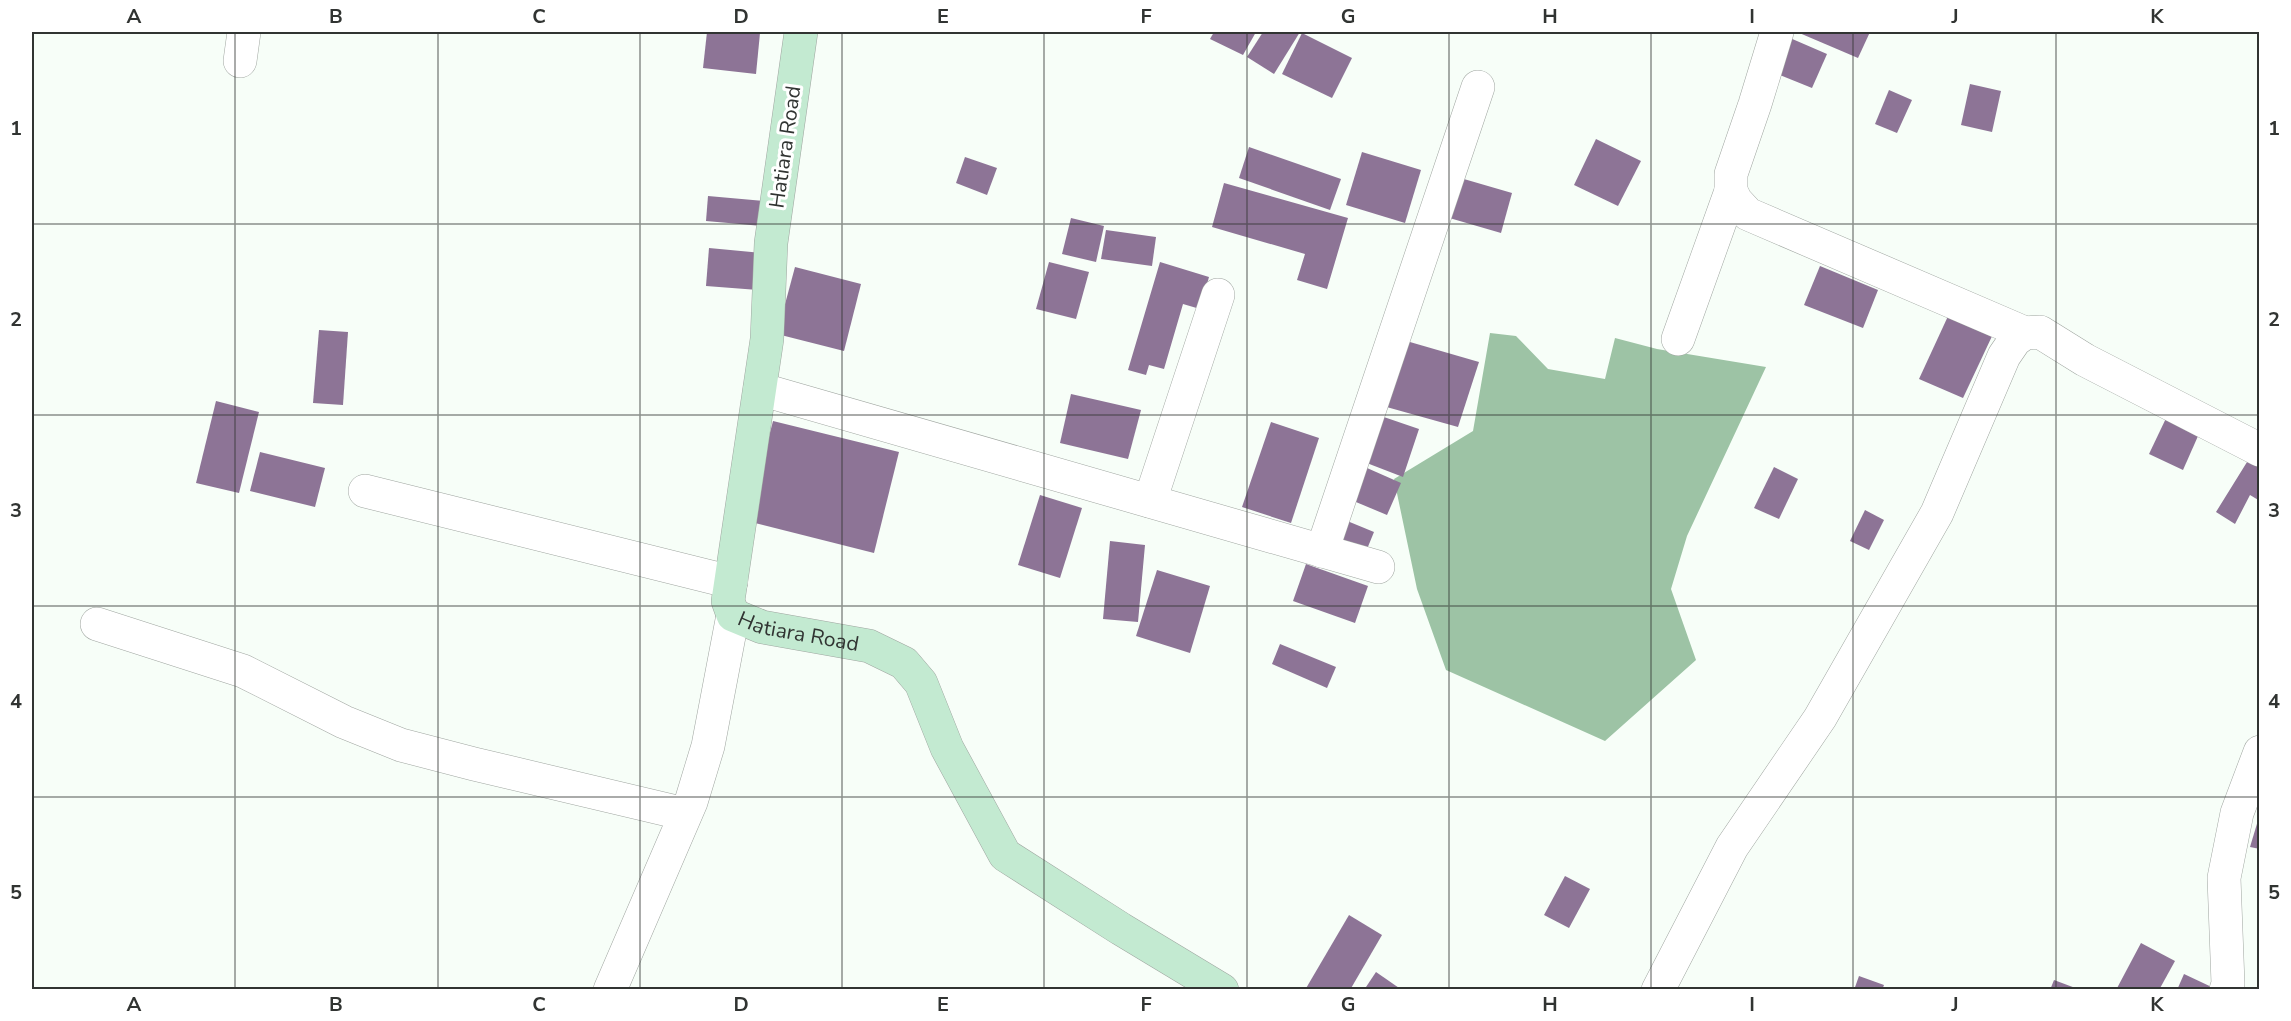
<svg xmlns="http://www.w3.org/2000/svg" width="2291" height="1021" font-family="'Nunito Sans',sans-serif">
<rect width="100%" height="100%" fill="#f7fef8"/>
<polygon fill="#9dc3a5" points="1490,333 1516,336 1548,369 1605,379 1615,338 1657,349 1766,367 1687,536 1671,589 1696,660 1605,741 1446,670 1417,589 1394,479 1473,431"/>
<g fill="#8d7496">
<polygon points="707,32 760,33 756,74 703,68"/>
<polygon points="1214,32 1256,32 1243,55 1210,39"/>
<polygon points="1263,32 1300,32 1274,74 1247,57"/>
<polygon points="1797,32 1870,32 1858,58"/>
<polygon points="1302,33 1352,58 1332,98 1282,74"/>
<polygon points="1790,38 1827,54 1812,88 1775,73"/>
<polygon points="1970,84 2001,91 1992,132 1961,125"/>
<polygon points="1889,90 1912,100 1897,133 1875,124"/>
<polygon points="1596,139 1641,161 1618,206 1574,185"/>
<polygon points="1249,147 1341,179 1330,210 1239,178"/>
<polygon points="1362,152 1421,170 1405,223 1346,205"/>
<polygon points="965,157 997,168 987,195 956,183"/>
<polygon points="1457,177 1512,193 1501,233 1446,217"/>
<polygon points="1224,183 1348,218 1327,289 1297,280 1305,254 1212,227"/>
<polygon points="708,196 764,201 762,226 706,221"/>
<polygon points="1071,218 1104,226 1096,262 1062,254"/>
<polygon points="1106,230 1156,237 1152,266 1101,259"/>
<polygon points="709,248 762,253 758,290 706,286"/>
<polygon points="1049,262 1089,272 1076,319 1036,309"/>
<polygon points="1160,262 1209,277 1200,309 1183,304 1164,369 1149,365 1146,375 1128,370"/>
<polygon points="1820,266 1878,290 1863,328 1804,305"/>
<polygon points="795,267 861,284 844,351 777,334"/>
<polygon points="1949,314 1993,334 1963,398 1919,379"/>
<polygon points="319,330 348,332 343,405 313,403"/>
<polygon points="1403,340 1479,362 1458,427 1383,406"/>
<polygon points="1071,394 1141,410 1128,459 1060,443"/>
<polygon points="216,401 259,412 239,493 196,483"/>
<polygon points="2169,412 2202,427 2183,470 2149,454"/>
<polygon points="1375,414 1419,429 1403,477 1359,460"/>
<polygon points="773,421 899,452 874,553 747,521"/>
<polygon points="1271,422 1319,438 1291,523 1242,507"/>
<polygon points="260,452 325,468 315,507 250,491"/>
<polygon points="2252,454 2260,459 2260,501 2250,495 2235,524 2216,512"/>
<polygon points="1358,464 1401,483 1387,515 1344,497"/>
<polygon points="1774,467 1798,479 1779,519 1754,508"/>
<polygon points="1040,495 1082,508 1060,578 1018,565"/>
<polygon points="1865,510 1884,520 1869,550 1850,541"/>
<polygon points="1340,518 1374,532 1365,554 1331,541"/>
<polygon points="1110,541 1145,545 1138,622 1103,619"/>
<polygon points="1306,564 1368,586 1355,623 1293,601"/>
<polygon points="1157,570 1210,586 1190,653 1136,636"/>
<polygon points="1280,644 1336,667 1327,688 1272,664"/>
<polygon points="2259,817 2260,817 2260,849 2250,847"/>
<polygon points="1565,876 1590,889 1569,928 1544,915"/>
<polygon points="1349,915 1382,935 1350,990 1305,990"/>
<polygon points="2141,943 2175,961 2159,990 2116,990"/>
<polygon points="1376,972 1402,990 1364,990"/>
<polygon points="2184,974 2218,990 2177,990"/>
<polygon points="1859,976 1884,985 1882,990 1854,990"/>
<polygon points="2054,980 2078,989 2078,990 2050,990"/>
</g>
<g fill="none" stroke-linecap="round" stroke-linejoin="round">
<g stroke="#a0a6a1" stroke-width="34">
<g id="street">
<polyline points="1777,32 1755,104 1731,174 1731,191 1736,201 1748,214 2025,333"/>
<polyline points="240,61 244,32"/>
<polyline points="1678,339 1731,191"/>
<polyline points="760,389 1378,567"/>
<polyline points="365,491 731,582"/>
<polyline points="1150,501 1218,295"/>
<polyline points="1322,551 1478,87"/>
<polyline points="97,624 243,671 344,722 401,745 474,764 685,814"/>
<polyline points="610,990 691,802 708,746 733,615"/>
<polyline points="1658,990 1732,847 1820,718 1937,513 2004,356 2015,340 2025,333 2040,332 2085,360 2260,450"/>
<polyline points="2226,990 2228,984 2224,878 2237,813 2260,752"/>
</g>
</g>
<g stroke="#a0a6a1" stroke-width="34">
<g id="secondary">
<path id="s1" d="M801 32 771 243 767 339 728 601 733 615 762 627 869 646 904 663 921 683 947 748 1005 855 1121 929 1222 990"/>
</g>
</g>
<use href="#street" stroke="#fff" stroke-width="33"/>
<use href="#secondary" stroke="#c3ead1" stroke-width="33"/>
</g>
<path fill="none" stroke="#313432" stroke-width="1.5" stroke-opacity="0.55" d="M235 32V990M438 32V990M640 32V990M842 32V990M1044 32V990M1247 32V990M1449 32V990M1651 32V990M1853 32V990M2056 32V990M32 224H2260M32 415H2260M32 606H2260M32 797H2260"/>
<g text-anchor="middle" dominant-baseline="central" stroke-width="6" stroke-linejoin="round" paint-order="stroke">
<g font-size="21" fill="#313432" stroke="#fff">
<text transform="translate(785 147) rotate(-82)">Hatiara Road</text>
<text stroke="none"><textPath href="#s1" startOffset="657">Hatiara Road</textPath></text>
</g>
</g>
<rect width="2291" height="1021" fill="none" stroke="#ffffff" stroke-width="66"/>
<rect x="33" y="33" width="2225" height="955" fill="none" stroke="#313432" stroke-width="2"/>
<g font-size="20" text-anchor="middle" font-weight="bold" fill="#313432">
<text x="134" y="23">A</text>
<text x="336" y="23">B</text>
<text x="539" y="23">C</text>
<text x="741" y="23">D</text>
<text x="943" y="23">E</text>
<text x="1146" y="23">F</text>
<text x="1348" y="23">G</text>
<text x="1550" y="23">H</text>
<text x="1752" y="23">I</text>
<text x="1955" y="23">J</text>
<text x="2157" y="23">K</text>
<text x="16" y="135">1</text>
<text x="2274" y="135">1</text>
<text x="16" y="326">2</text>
<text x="2274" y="326">2</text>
<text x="16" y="517">3</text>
<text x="2274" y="517">3</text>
<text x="16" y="708">4</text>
<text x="2274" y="708">4</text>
<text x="16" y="899">5</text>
<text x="2274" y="899">5</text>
<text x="134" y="1011">A</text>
<text x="336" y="1011">B</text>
<text x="539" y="1011">C</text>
<text x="741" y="1011">D</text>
<text x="943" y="1011">E</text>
<text x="1146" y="1011">F</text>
<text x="1348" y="1011">G</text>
<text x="1550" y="1011">H</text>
<text x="1752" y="1011">I</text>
<text x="1955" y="1011">J</text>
<text x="2157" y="1011">K</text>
</g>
</svg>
